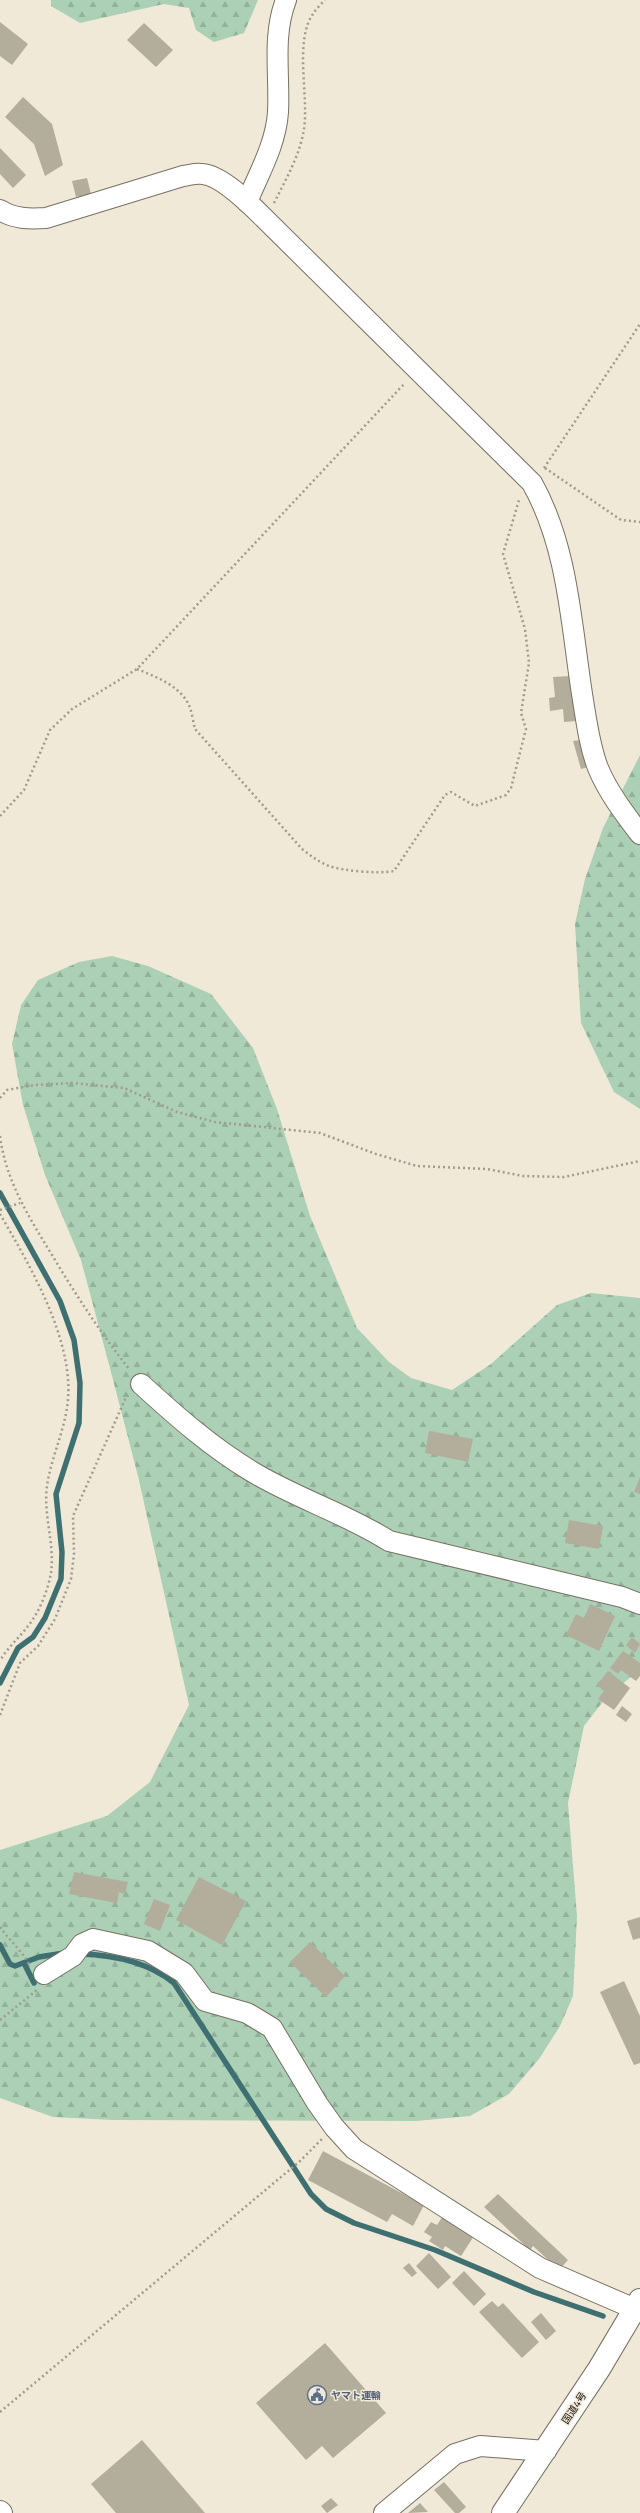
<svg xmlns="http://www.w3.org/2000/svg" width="640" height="2513" font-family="'Titillium Web','Noto Sans JP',sans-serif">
<defs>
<pattern id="forest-firs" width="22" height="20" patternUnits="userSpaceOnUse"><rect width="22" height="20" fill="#abd0b6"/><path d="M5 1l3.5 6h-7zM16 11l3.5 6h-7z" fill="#92b19b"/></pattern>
</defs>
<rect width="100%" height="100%" fill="#f0e9d8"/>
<g fill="url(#forest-firs)">
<polygon points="51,0 258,0 244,33 214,42 196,30 189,8 164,4 80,23 51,6"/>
<polygon points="640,755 640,1109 614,1092 581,1023 575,924 585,879 603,828"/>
<polygon points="112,956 148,966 211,994 253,1048 277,1109 310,1216 357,1328 389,1362 411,1378 452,1390 491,1364 557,1305 591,1293 640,1298 640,1670 608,1695 584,1726 568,1803 577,1916 573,1996 560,2026 539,2059 509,2094 470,2116 416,2121 113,2120 53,2117 0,2098 0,1850 107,1816 150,1782 189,1705 138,1476 111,1372 81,1260 45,1175 23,1105 12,1044 21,1005 38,980 79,962"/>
</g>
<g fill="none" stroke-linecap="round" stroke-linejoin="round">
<g stroke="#3e6f71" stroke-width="5.5">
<polyline points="0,1193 60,1301 74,1340 80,1383 79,1423 56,1494 62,1552 61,1579 45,1618 33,1637 18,1648 0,1683"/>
<polyline points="0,1945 10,1964 15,1966 39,1957 64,1953"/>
<path d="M80 1954C114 1955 148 1962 174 1983L311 2194 326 2209 354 2223 435 2250 534 2292 603 2316"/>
<polyline points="24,1963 34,1983"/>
</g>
</g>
<g fill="#b3ad9c">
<polygon points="0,22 28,44 12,65 0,56"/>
<polygon points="144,23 173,50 156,67 127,40"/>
<polygon points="23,97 52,124 63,165 45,176 34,144 5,117"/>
<polygon points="0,148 26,175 13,188 0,174"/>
<polygon points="87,178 91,194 76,197 72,181"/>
<polygon points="571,676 576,721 564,722 563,709 550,711 549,698 555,697 553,677"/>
<polygon points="580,740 588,767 581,769 573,741"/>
<polygon points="429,1431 473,1439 468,1462 425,1453"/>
<polygon points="640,1477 640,1494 634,1492"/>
<polygon points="569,1520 603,1526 599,1549 565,1543"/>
<polygon points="590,1604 615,1616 599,1651 566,1635 576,1614 584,1618"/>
<polygon points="632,1637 640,1644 635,1653 626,1645"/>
<polygon points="623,1651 640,1663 640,1676 636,1681 621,1670 618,1674 610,1668"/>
<polygon points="608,1671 630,1688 614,1710 598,1699 604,1691 597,1685"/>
<polygon points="622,1706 632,1714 626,1722 616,1715"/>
<polygon points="74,1872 128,1882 125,1894 119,1892 117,1903 69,1894"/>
<polygon points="199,1877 246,1901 222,1945 176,1920"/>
<polygon points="154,1899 170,1905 160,1931 144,1924"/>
<polygon points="640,1917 640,1938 633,1940 627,1921"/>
<polygon points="310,1942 345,1976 326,1997 290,1962"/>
<polygon points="624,1981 640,2016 640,2063 634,2065 600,1992"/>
<polygon points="323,2151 424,2205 413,2226 392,2214 387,2222 308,2180"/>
<polygon points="498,2194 568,2260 559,2270 533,2246 530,2250 484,2207"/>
<polygon points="443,2216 474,2236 461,2256 445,2246 443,2250 429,2241 432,2237 424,2232 431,2222 437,2225"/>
<polygon points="429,2253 451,2277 438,2289 416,2266"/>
<polygon points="409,2263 417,2273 412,2277 403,2268"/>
<polygon points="464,2271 486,2294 474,2306 452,2283"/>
<polygon points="492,2301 498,2307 503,2303 539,2342 522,2358 479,2312"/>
<polygon points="541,2313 556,2331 546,2340 531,2322"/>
<polygon points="325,2343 386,2413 333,2458 322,2446 306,2460 256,2403"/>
<polygon points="142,2440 205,2513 116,2513 91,2484"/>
<polygon points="444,2482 466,2507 459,2513 455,2513 434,2490"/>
<polygon points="331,2498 338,2505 327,2513 321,2506"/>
<polygon points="420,2503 428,2512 408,2513"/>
</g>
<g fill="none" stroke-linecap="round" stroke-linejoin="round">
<g stroke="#777162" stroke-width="22">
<g id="street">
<path d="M247 202C259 173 276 144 278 112 280 75 272 36 286 0"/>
<path d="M0 210C14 219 29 219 46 218L183 176C190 175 196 173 202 174 222 175 252 206 266 220L532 483C568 547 571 623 582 694 586 718 589 745 598 768 608 792 624 813 640 834"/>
<path d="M141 1384C176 1416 210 1446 251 1471 295 1498 345 1513 389 1541L622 1597 640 1604"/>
<polyline points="44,1974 73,1956 82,1944 93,1939 148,1951 184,1973 205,2001 247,2013 272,2028 317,2103 334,2127 354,2149 540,2268 635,2309"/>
<polyline points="384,2513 455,2454 480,2446 546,2451"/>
</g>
</g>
<g stroke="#777162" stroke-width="24">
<polyline id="secondary" points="0,2512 1,2513"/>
</g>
<g stroke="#777162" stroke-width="24">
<polyline id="highway" points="503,2513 599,2369 640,2300"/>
</g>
<g stroke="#a09b8e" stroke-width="2.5" stroke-dasharray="2 3" stroke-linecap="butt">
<path d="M274 203C286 179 300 155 304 129 309 96 294 41 313 14 316 9 321 4 325 0"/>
<polyline points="544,468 640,324"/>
<polyline points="545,468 621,520 640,522"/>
<path d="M137 669C156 677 179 685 189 705 192 712 193 722 195 729L302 849C311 856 319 862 329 866 343 871 379 874 394 871L445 795 451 792 475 806 506 795 511 788 526 729 521 713 529 663 525 629 503 554 519 500"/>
<polyline points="0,816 24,790 50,730 72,709 137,669 405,383"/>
<polyline points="0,1098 7,1090 35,1085 73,1083 124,1088 177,1112 215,1122 320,1133 376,1154 417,1166 487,1169 523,1176 564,1177 640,1161"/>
<path d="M0 1136C6 1183 31 1220 55 1260 78 1298 102 1335 130 1370"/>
<polyline points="0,1210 20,1203"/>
<path d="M0 1214C30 1266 73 1338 68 1400 65 1431 51 1457 47 1486 43 1515 55 1544 51 1573 48 1590 39 1613 28 1626 19 1638 7 1648 0 1661"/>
<polyline points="0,1715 20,1663 38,1646 55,1619 71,1579 74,1554 73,1516 127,1395"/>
<path d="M0 1927C9 1940 21 1950 29 1964"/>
<polyline points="0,2020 37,1990"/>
<polyline points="0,2412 299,2162 322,2139"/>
</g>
<use href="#street" stroke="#fff" stroke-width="20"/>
<use href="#secondary" stroke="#fff" stroke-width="22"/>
<use href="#highway" stroke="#fff" stroke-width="22"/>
</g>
<defs>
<g id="civic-ring" transform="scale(1)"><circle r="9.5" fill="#f0e9d8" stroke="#5c6f8a" stroke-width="1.5"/><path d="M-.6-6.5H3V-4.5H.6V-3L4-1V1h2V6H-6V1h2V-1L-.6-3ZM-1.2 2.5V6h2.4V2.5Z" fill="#5c6f8a"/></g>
</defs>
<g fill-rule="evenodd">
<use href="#civic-ring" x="317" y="2395"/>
</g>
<g text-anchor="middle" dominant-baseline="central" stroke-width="3" stroke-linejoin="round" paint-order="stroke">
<g font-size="10" font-weight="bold" fill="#4e5e75" stroke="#f0e9d8" text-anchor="start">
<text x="331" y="2395">ヤマト運輸</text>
</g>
<g font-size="10" fill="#0e0c07" stroke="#f0e9d8">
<text transform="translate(574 2408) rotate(-57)">国道4号</text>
</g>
</g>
</svg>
